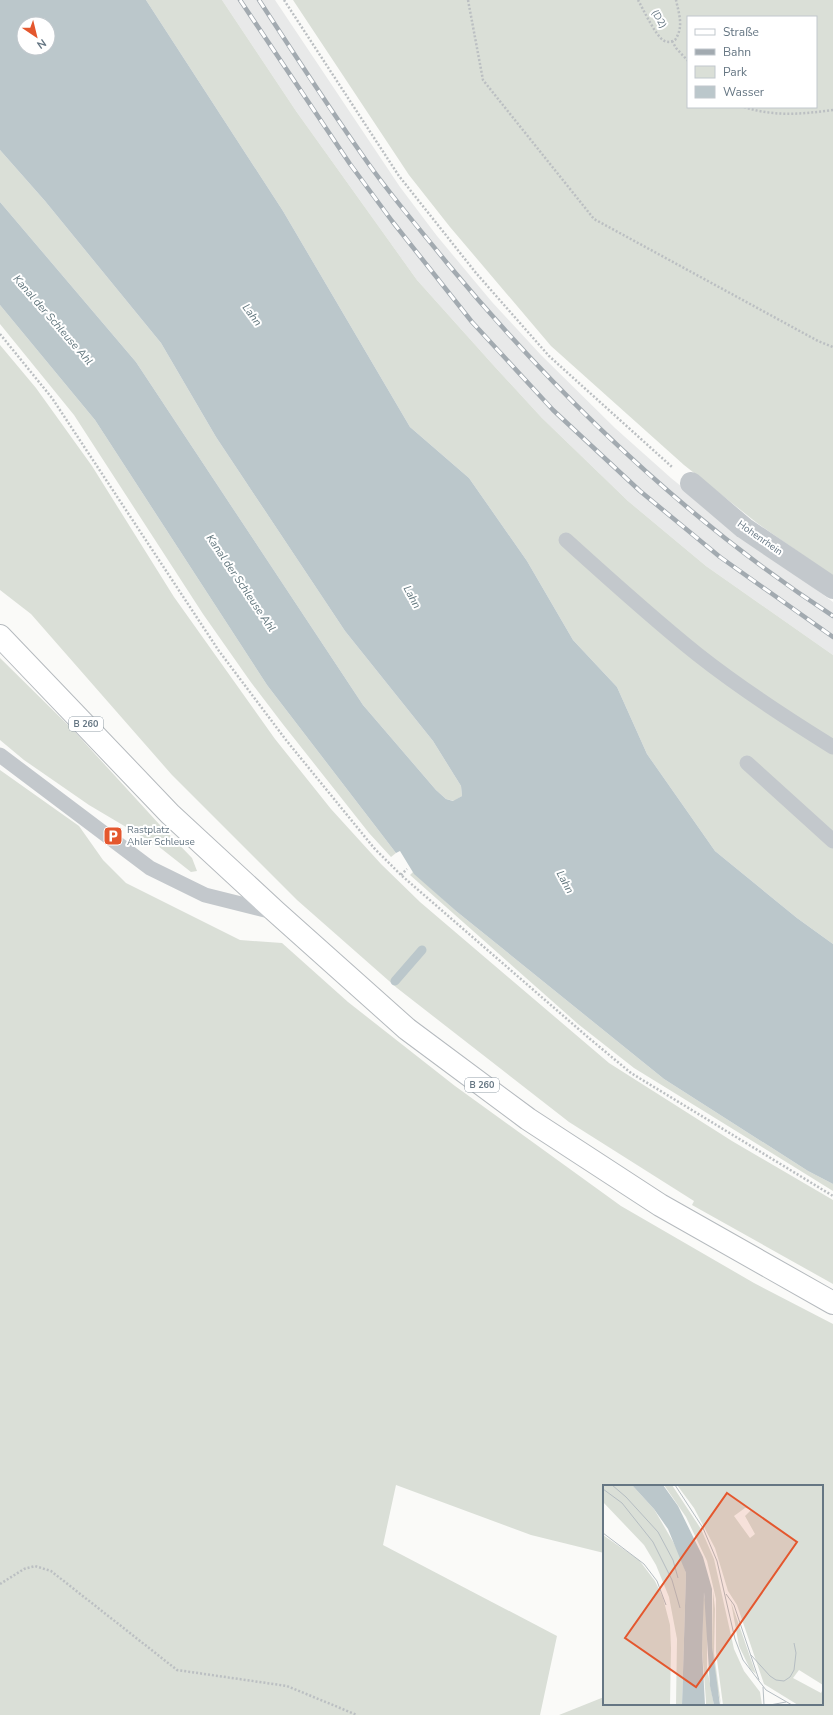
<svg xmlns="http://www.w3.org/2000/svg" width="833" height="1715" font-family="'Nunito Sans',sans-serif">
<rect width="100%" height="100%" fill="#fafaf8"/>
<polygon fill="#e8e9e9" points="222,0 275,0 400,187 437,236 492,302 541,355 615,428 671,478 719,517 833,602 833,655 706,566 628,501 542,418 495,367 417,280 296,111"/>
<g fill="#dadfd7" fill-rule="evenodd">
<polygon points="146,0 222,0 296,111 417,280 495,367 542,418 628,501 706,566 833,655 833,944 797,918 715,851 647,754 617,687 573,640 527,561 469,478 410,427 283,211"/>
<path d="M293 0H833V576L757 523 684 465 551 346 450 227 409 175ZM688 17H816V107H688Z"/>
<polygon points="0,150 45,201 161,343 216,437 345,631 433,741 461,786 462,796 454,801 446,799 436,790 363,705 136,362 0,202"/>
<polygon points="0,305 95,420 267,685 396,853 391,857 369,833 282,723 250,681 203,614 74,415 0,324"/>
<polygon points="0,345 36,388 92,466 174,597 275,739 331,809 381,864 420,902 609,1063 732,1141 833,1200 833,1284 692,1205 694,1201 569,1122 397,988 297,900 172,775 31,614 0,590"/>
<polygon points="0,658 74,731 159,824 192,858 197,871 191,872 158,846 89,805 24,760 0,740"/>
<polygon points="0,770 79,826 103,860 126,883 240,940 282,943 348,1002 455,1086 621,1206 754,1283 833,1324 833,1715 559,1715 604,1697 604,1704 822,1704 822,1486 604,1486 604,1553 531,1535 396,1485 383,1545 557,1636 540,1715 0,1715"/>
<polygon points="413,872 456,911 664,1079 808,1171 833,1184 833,1191 634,1068 578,1024 410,875"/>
</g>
<path fill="#bbc7cb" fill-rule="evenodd" d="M0 0H146L283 211 410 427 469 478 527 561 573 640 617 687 647 754 715 851 797 918 833 944V1184L808 1171 664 1079 456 911 414 874 400 851 396 853 267 685 95 420 0 305V202L136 362 363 705 436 790 446 799 453 801 462 796 461 786 433 741 345 631 216 437 161 343 45 201 0 150ZM24 24H48V48H24Z"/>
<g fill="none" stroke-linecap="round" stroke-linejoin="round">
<polyline stroke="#bbc7cb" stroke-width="9" points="395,981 422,950"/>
<g stroke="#b5babe" stroke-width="24">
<polyline id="primary" points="0,636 170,814 276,912 407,1029 528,1119 660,1205 833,1303"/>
</g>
<g stroke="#bbbfc2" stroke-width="2.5" stroke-dasharray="2 2" stroke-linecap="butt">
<polyline points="284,0 399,176 476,273 549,356 672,467"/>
<polyline points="468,0 483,80 594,219 818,341 833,347"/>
<path d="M638 0C643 9 656 36 663 40 667 43 671 42 675 40 684 27 679 14 676 0"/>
<polyline points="672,41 676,48 688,61"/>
<path d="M744 107C775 117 802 114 833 110"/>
<polyline points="0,334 52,398 219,651 286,740 374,848 401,875 590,1039 631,1073 833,1196"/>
<polyline points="401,875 407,869"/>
<polyline points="0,1584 24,1569 35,1566 51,1571 177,1670 287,1686 357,1715"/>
</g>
<g stroke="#c3c8cc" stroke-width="15">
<path d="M566 540C609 579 652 618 697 654 740 688 786 718 833 747"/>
<polyline points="0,755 150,868 205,895 273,912"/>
<polyline points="747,763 833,841"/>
</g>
<polyline stroke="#c3c8cc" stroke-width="22" points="691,483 744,528 833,588"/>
<use href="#primary" stroke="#fff" stroke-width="22"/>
<g stroke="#a2aab0" stroke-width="4.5">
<g id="rail">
<polyline points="240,0 350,164 392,221 472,322 553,410 640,491 720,557 833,637"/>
<path d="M259 0C293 52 327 105 363 156 389 194 419 228 447 263 559 398 686 520 833 616"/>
</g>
</g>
<use href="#rail" stroke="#fff" stroke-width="3" stroke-dasharray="9" stroke-linecap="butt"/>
</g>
<defs>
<g id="parking-square" transform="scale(1)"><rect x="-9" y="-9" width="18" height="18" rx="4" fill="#e4572e" stroke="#fff"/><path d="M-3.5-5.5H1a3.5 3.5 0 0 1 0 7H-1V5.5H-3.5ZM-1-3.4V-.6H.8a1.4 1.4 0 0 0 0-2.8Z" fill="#fff"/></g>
</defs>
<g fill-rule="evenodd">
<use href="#parking-square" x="113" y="836"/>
</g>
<g text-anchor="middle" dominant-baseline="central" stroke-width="4" stroke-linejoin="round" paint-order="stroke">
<g fill="#fff" stroke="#939fa8" stroke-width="1">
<rect x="69" y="717" width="34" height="14" rx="3"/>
<rect x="465" y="1078" width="34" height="14" rx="3"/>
</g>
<g font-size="9" font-weight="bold" fill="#657683">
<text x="86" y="724">B 260</text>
<text x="482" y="1085">B 260</text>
</g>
<g font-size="10" fill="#657683" stroke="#fff">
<text transform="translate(659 19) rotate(60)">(D2)</text>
<text transform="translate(760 538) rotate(35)">Hohenrhein</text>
</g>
<g font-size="10" fill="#657683" stroke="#fff" text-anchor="start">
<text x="127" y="830">Rastplatz<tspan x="127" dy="12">Ahler Schleuse</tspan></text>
</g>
<g font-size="11" font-style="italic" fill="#60757c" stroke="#fff">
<text transform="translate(252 315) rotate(54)">Lahn</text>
<text transform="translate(53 320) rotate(49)">Kanal der Schleuse Ahl</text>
<text transform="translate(241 583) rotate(56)">Kanal der Schleuse Ahl</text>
<text transform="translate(412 597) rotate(62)">Lahn</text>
<text transform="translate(565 882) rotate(62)">Lahn</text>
</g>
</g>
<g transform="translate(603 1485)">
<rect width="220" height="220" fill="#fafaf8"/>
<path d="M0 0H29L51 24 76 67 83 88 79 220H73L74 154 66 112 53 80 41 60 0 17ZM61 0H69L98 44 111 74 131 164 141 186 157 207 159 220H120L113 167V114L104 76 83 32ZM74 0H220V200L196 185 190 193 218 208 220 204V220H195L161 199 134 120 125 106 112 63 91 23ZM142 23 149 24 142 31 152 49 147 53 131 31ZM0 50 36 75 52 96 60 113 67 140 68 163 67 220H0ZM110 106 112 124 111 168 118 220 113 199 109 161ZM100 108 104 121V183L111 220H103V216L99 164ZM128 117 153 189 147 184 136 161Z" fill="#dadfd7" fill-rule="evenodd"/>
<path d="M29 0H60L75 21 100 72 109 104V161L117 220H111L107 201 101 107 99 164 102 220H79L83 88 65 44 51 24Z" fill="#bbc7cb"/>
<path fill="none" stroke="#b5bdc2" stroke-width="1" d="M9 0 23 12 55 47 70 75 75 93M72 0 100 43 114 76 132 154 140 175 163 205 189 220M0 4 19 18 50 57 69 95 77 123M0 48 41 79 54 96 63 120M123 109 131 120 156 195M148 170 167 191 173 195 181 196 187 192 191 185 193 168 191 158M160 202 161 220M167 220 183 217"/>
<path fill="#e4572e" fill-opacity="0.15" stroke="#e4572e" stroke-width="2" d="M124 8 194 57 93 202 22 153Z"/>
<rect width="220" height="220" fill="none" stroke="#657683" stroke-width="2"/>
</g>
<rect x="687" y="16" width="130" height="92" fill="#ffffff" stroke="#c1c8cd"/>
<rect x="695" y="29" width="20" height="6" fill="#ffffff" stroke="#c1c8cd"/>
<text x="723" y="36" font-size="12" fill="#657683">Straße</text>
<rect x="695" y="49" width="20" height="6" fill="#a2aab0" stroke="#c1c8cd"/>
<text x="723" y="56" font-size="12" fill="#657683">Bahn</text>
<rect x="695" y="66" width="20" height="12" fill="#dadfd7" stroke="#c1c8cd"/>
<text x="723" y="76" font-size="12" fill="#657683">Park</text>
<rect x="695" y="86" width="20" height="12" fill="#bbc7cb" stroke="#c1c8cd"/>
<text x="723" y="96" font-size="12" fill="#657683">Wasser</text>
<g transform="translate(36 36) rotate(145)"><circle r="19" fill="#ffffff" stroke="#c1c8cd"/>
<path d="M0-3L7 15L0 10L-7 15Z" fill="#e4572e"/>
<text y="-6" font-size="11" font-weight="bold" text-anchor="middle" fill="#657683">N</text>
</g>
</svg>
